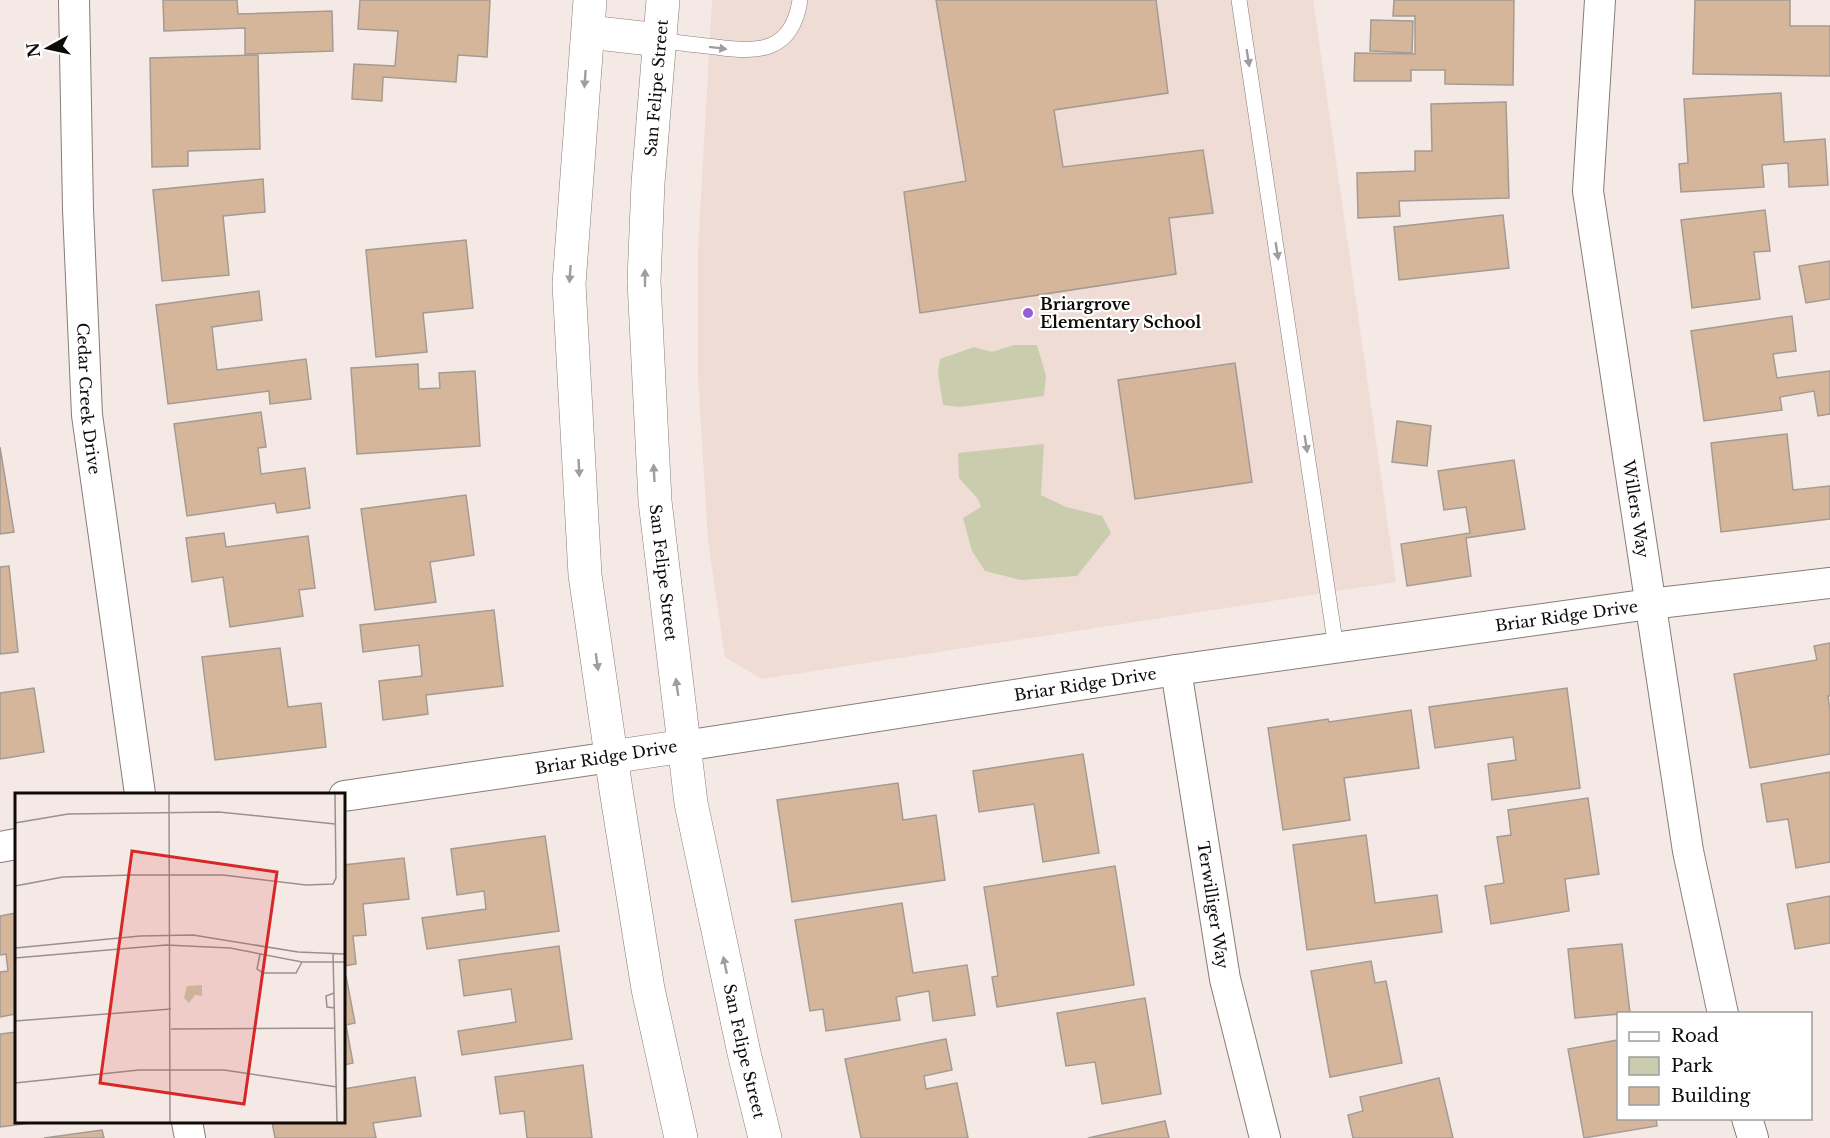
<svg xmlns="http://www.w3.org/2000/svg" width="1830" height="1138" font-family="'Libre Baskerville',serif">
<rect width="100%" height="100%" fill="#f5e9e5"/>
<polygon fill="#efdcd5" points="712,0 1313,0 1396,582 762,679 725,657 708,540 698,376 698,250"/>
<g fill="#c9cdae">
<polygon points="1014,345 1037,345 1046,376 1044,396 960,407 943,405 938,373 940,359 974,347 992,352"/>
<polygon points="1044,444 1041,495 1066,507 1102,516 1111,533 1077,576 1021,580 985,571 972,551 963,518 981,507 978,499 959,478 958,453"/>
</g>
<g fill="#d5b69b" stroke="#a39b94" stroke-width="1.5">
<polygon points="163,0 237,0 238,14 332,11 333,51 245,54 245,28 164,31"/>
<polygon points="360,0 490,0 487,57 458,55 456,82 383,77 382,101 352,99 354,64 395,66 398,31 358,29"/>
<polygon points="936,0 1156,0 1168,93 1054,110 1063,167 1203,150 1213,213 1169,218 1176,274 920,313 904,192 966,181"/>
<polygon points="1394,0 1514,0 1513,85 1445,84 1445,70 1411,70 1411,81 1354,81 1355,53 1415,54 1415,16 1393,16"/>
<polygon points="1695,0 1790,0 1790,26 1830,26 1830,76 1693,74"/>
<polygon points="1371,20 1413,21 1412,53 1370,51"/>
<polygon points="258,55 260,149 188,151 188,166 152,167 150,58"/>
<polygon points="1781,93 1784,142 1825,139 1828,185 1789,187 1788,163 1762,165 1764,187 1681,192 1679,164 1688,163 1684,99"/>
<polygon points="1506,102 1509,198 1399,201 1400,216 1358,218 1357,173 1415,171 1415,151 1432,151 1431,104"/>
<polygon points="263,179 265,212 223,216 229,275 162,281 153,190"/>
<polygon points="1765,210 1770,251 1754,252 1760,299 1692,308 1681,220"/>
<polygon points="1503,215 1509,268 1399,280 1394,227"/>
<polygon points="466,240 473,308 423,313 427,352 376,357 366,250"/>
<polygon points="1830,261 1830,299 1806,303 1799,266"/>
<polygon points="259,291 262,320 212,327 217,370 306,359 311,399 270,404 269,391 168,404 156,305"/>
<polygon points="1792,316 1796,351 1773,354 1777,378 1830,371 1830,414 1818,416 1814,391 1780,397 1782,410 1704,421 1691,331"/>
<polygon points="1235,363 1252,482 1135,499 1118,380"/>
<polygon points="418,364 419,389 440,388 439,373 475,371 480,446 357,454 351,368"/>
<polygon points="261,412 266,447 258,448 261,474 305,468 310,508 277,513 275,503 187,516 174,424"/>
<polygon points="1397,421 1431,426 1427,466 1392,462"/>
<polygon points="1787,434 1793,490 1830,486 1830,519 1721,532 1711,443"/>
<polygon points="0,447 14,532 0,534"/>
<polygon points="1514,460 1525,529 1466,538 1471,576 1407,586 1401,544 1470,533 1466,507 1444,510 1438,471"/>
<polygon points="466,495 474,555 430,562 436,602 375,610 361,509"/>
<polygon points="224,533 226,547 308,536 315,588 299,590 303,616 230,627 223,577 192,582 186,538"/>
<polygon points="9,566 18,652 0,654 0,567"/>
<polygon points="494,610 503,686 426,695 428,714 383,720 379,681 422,676 419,645 363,652 360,625"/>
<polygon points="1830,643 1830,696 1828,696 1830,710 1830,754 1750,768 1734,674 1817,660 1814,646"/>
<polygon points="280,648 288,707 321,703 326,747 215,760 202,657"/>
<polygon points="34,688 44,752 0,759 0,693"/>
<polygon points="1567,688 1580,788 1492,800 1488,764 1516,760 1513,737 1435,748 1429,707"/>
<polygon points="1411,710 1419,768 1344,778 1350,820 1283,830 1268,728 1328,719 1329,722"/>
<polygon points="1083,754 1099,853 1043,862 1034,804 979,812 973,771"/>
<polygon points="1830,772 1830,862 1796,868 1788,819 1767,822 1761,784"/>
<polygon points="898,783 903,820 936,815 945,880 792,902 777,800"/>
<polygon points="1588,798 1599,874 1565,879 1569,911 1491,924 1485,886 1504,883 1497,837 1511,835 1508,810"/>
<polygon points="1366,835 1375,903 1437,895 1442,932 1307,950 1293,845"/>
<polygon points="545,836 559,931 427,949 422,918 486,909 484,891 457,895 451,849"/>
<polygon points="404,858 409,899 363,904 366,935 353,936 356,964 344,966 344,865"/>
<polygon points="1115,866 1134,985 997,1007 992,977 998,976 984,887"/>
<polygon points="1830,896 1830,943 1795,949 1787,904"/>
<polygon points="902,903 913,973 967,965 975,1015 933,1021 929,991 896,997 900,1020 826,1031 823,1009 810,1011 795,920"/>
<polygon points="16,913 16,1014 0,1017 0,972 8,971 6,954 0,955 0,916"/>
<polygon points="1622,944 1630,1013 1575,1018 1568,949"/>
<polygon points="559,946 572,1039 462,1055 458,1031 516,1022 511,989 464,996 459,960"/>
<polygon points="1371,961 1375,983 1386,981 1402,1063 1330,1077 1311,971"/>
<polygon points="346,976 355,1023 346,1025 353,1063 344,1065 344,977"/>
<polygon points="1145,998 1161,1094 1102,1104 1095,1062 1066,1066 1057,1013"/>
<polygon points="16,1032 16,1122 30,1122 31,1123 0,1127 0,1034"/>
<polygon points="946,1039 952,1070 924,1076 926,1089 957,1083 968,1138 861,1138 845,1059"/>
<polygon points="1618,1040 1618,1118 1656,1118 1657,1126 1584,1138 1568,1049"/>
<polygon points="583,1065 592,1138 527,1138 524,1111 500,1114 495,1077"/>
<polygon points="415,1077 421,1116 373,1123 376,1138 275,1138 272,1122 344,1122 344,1089"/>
<polygon points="1439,1078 1453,1138 1353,1138 1348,1115 1363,1111 1360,1097"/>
<polygon points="1165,1121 1169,1138 1088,1138"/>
<polygon points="102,1130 104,1138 44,1138"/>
</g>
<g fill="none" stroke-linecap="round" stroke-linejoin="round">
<g stroke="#877d79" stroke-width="16">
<g id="lane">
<polyline points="1239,0 1336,648"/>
<path d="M659 40C678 43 697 45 716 47 759 53 792 52 800 0"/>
</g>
</g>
<g stroke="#877d79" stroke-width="32">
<g id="street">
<path id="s1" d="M74 0 78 209 87 415 140 794"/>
<path id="s2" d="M1600 0 1588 191 1688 851 1723 1014"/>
<path id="s3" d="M1176 670 1225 979 1265 1138"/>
<path id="s4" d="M684 746 1176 670 1650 604 1830 583"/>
<polyline points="344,796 611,757"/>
<polyline points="0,847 16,844"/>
<polyline points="1747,1118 1753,1138"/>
<polyline points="187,1122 190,1138"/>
</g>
</g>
<g stroke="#877d79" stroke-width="34">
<g id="secondary">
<polyline points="590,0 569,284 585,575 616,790 648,989 681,1138"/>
<path id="s5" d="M663 0 648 183 644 281 655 501 691 803 744 1053 765 1138"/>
<polyline points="589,32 659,40"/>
<polyline points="611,757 684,746"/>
</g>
</g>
<use href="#lane" stroke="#fff" stroke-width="15"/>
<use href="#street" stroke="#fff" stroke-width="30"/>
<use href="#secondary" stroke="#fff" stroke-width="33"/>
</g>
<defs><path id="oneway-solid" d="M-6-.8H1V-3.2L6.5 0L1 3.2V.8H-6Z" transform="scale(1.5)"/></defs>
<g fill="#9f9d9d">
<use href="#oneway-solid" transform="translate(718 48) rotate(7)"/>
<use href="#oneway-solid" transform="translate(1248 58) rotate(81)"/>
<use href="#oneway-solid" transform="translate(585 79) rotate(94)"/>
<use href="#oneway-solid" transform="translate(1277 251) rotate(81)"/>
<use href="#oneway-solid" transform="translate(570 274) rotate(94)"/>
<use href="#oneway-solid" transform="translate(645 278) rotate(-90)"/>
<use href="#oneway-solid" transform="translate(1306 444) rotate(81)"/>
<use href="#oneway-solid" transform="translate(579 468) rotate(87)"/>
<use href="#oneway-solid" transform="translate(654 473) rotate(-93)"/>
<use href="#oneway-solid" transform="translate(597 662) rotate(82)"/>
<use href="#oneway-solid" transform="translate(677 687) rotate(-98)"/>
<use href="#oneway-solid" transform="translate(725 965) rotate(-102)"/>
</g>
<circle fill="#945ed6" stroke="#fff" stroke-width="2" cx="1028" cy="313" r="6"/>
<g text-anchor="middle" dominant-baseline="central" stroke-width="4.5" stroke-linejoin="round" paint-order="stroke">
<g font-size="16" fill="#0e0b09" stroke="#fff">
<text transform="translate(656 88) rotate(-85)">San Felipe Street</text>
<text stroke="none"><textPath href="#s1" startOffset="399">Cedar Creek Drive</textPath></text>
<text stroke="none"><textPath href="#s2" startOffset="513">Willers Way</textPath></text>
<text stroke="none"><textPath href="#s5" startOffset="574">San Felipe Street</textPath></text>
<text stroke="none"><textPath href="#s4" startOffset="892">Briar Ridge Drive</textPath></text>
<text stroke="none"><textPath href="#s4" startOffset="406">Briar Ridge Drive</textPath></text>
<text transform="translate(606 757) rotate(-9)">Briar Ridge Drive</text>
<text stroke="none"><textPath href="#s3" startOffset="238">Terwilliger Way</textPath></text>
<text stroke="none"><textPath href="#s5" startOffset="1060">San Felipe Street</textPath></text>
</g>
<g font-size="16" font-weight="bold" fill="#0e0b09" stroke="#fff" text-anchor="start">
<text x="1040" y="304">Briargrove<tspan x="1040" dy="18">Elementary School</tspan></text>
</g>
</g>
<g transform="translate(15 793)">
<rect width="330" height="330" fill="#f5e9e5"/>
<path d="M187 192V203L180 202 174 210 169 205 172 193Z" fill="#c9cdae"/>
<path fill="none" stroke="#99908d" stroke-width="1.5" d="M154 1 155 329M0 30 53 21 204 19 320 31M0 93 48 84 118 82H208L291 92 318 91 321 85 320 1M0 155 125 143 178 142 283 159 330 161M245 161 242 176 248 180H281L287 169M318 161 322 329M0 165 151 152 215 155 287 169H330M319 200 311 203 312 214 320 215M0 228 156 216M156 236 320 235M0 290 124 277H209L322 294"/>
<path fill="#d62828" fill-opacity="0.15" stroke="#d62828" stroke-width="3" d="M117 58 262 79 229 311 85 290Z"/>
<rect width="330" height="330" fill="none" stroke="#0e0b09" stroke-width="3"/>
</g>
<rect x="1617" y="1012" width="195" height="108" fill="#ffffff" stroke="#9f9d9d" stroke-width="1.5"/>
<rect x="1629" y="1032" width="30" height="9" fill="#ffffff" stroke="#9f9d9d" stroke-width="1.5"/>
<text x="1671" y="1042" font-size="18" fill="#0e0b09">Road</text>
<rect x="1629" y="1057" width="30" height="18" fill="#c9cdae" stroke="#9f9d9d" stroke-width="1.5"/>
<text x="1671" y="1072" font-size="18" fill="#0e0b09">Park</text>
<rect x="1629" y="1087" width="30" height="18" fill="#d5b69b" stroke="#9f9d9d" stroke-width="1.5"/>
<text x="1671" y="1102" font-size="18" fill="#0e0b09">Building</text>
<g transform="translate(48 48) rotate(262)" stroke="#ffffff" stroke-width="4.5" paint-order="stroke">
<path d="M0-4.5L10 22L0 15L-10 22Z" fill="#0e0b09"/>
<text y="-9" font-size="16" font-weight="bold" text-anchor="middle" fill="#0e0b09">N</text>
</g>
</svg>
